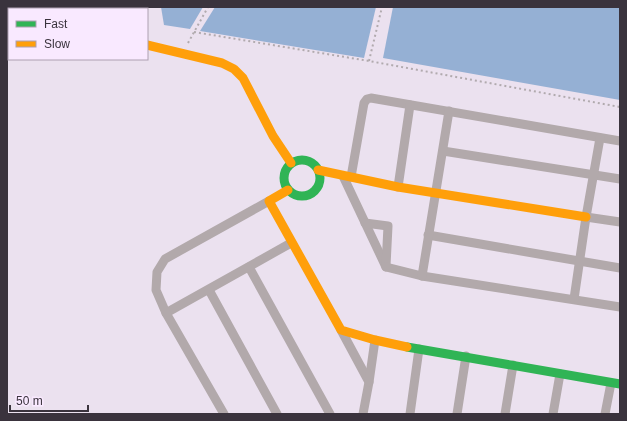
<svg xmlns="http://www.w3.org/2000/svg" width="627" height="421" font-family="Helvetica,sans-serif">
<rect width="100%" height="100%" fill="#ebe1ef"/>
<g fill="#95b0d4">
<polygon points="161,7 203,7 190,29 164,25"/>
<polygon points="215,7 376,7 364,58 200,31"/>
<polygon points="393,7 620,7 620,100 383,58"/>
</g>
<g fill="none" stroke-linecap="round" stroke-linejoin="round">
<g stroke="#b1aaae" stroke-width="2" stroke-dasharray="2 3" stroke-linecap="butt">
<polyline points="194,32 369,61 620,107"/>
<polyline points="188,43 208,7"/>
<polyline points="369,61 382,7"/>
</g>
<g stroke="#b2a9ab" stroke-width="9">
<polyline points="443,151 620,179"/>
<polyline points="343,176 386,267"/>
<polyline points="351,177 364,103 367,99 371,98 620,141"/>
<polyline points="398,187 410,105"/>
<polyline points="586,217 620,222"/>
<polyline points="365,223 388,226 386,266"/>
<polyline points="428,235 620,268"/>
<polyline points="249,267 330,414"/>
<polyline points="386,267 422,276 620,307"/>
<polyline points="422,276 449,111"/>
<polyline points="209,290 277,414"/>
<polyline points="574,299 586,217 600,138"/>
<polyline points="166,313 291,243"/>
<polyline points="341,330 369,382 363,414"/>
<polyline points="369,382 375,340"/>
<polyline points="224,414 166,313 156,290 157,272 165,259 269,201"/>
<polyline points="410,414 419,349"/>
<polyline points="457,414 466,356"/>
<polyline points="505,414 513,365"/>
<polyline points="553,414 560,374"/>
<polyline points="605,414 611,383"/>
</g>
<g stroke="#30b455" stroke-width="9">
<circle cx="302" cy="178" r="18"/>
<polyline points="407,347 620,384"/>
</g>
<g stroke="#ff9f0a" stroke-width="9">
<polyline points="7,21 9,22"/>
<polyline points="147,45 222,63 234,69 243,78 273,136 291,163"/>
<polyline points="318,170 398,187 586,217"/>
<polyline points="288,190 269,201 341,330 375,340 407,347"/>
</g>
</g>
<rect width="627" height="421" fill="none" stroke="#3a333d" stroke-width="16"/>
<rect x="8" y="8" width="140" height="52" fill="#f9e9ff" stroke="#ada0b1"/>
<rect x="16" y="21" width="20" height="6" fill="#30b455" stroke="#ada0b1"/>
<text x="44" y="28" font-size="12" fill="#3a333d">Fast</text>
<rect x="16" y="41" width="20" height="6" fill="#ff9f0a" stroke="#ada0b1"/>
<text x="44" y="48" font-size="12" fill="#3a333d">Slow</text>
<path d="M10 405v6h78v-6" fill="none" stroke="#3a333d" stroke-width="2"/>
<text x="16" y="405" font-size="12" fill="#3a333d" stroke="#f9e9ff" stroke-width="3" paint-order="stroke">50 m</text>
</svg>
